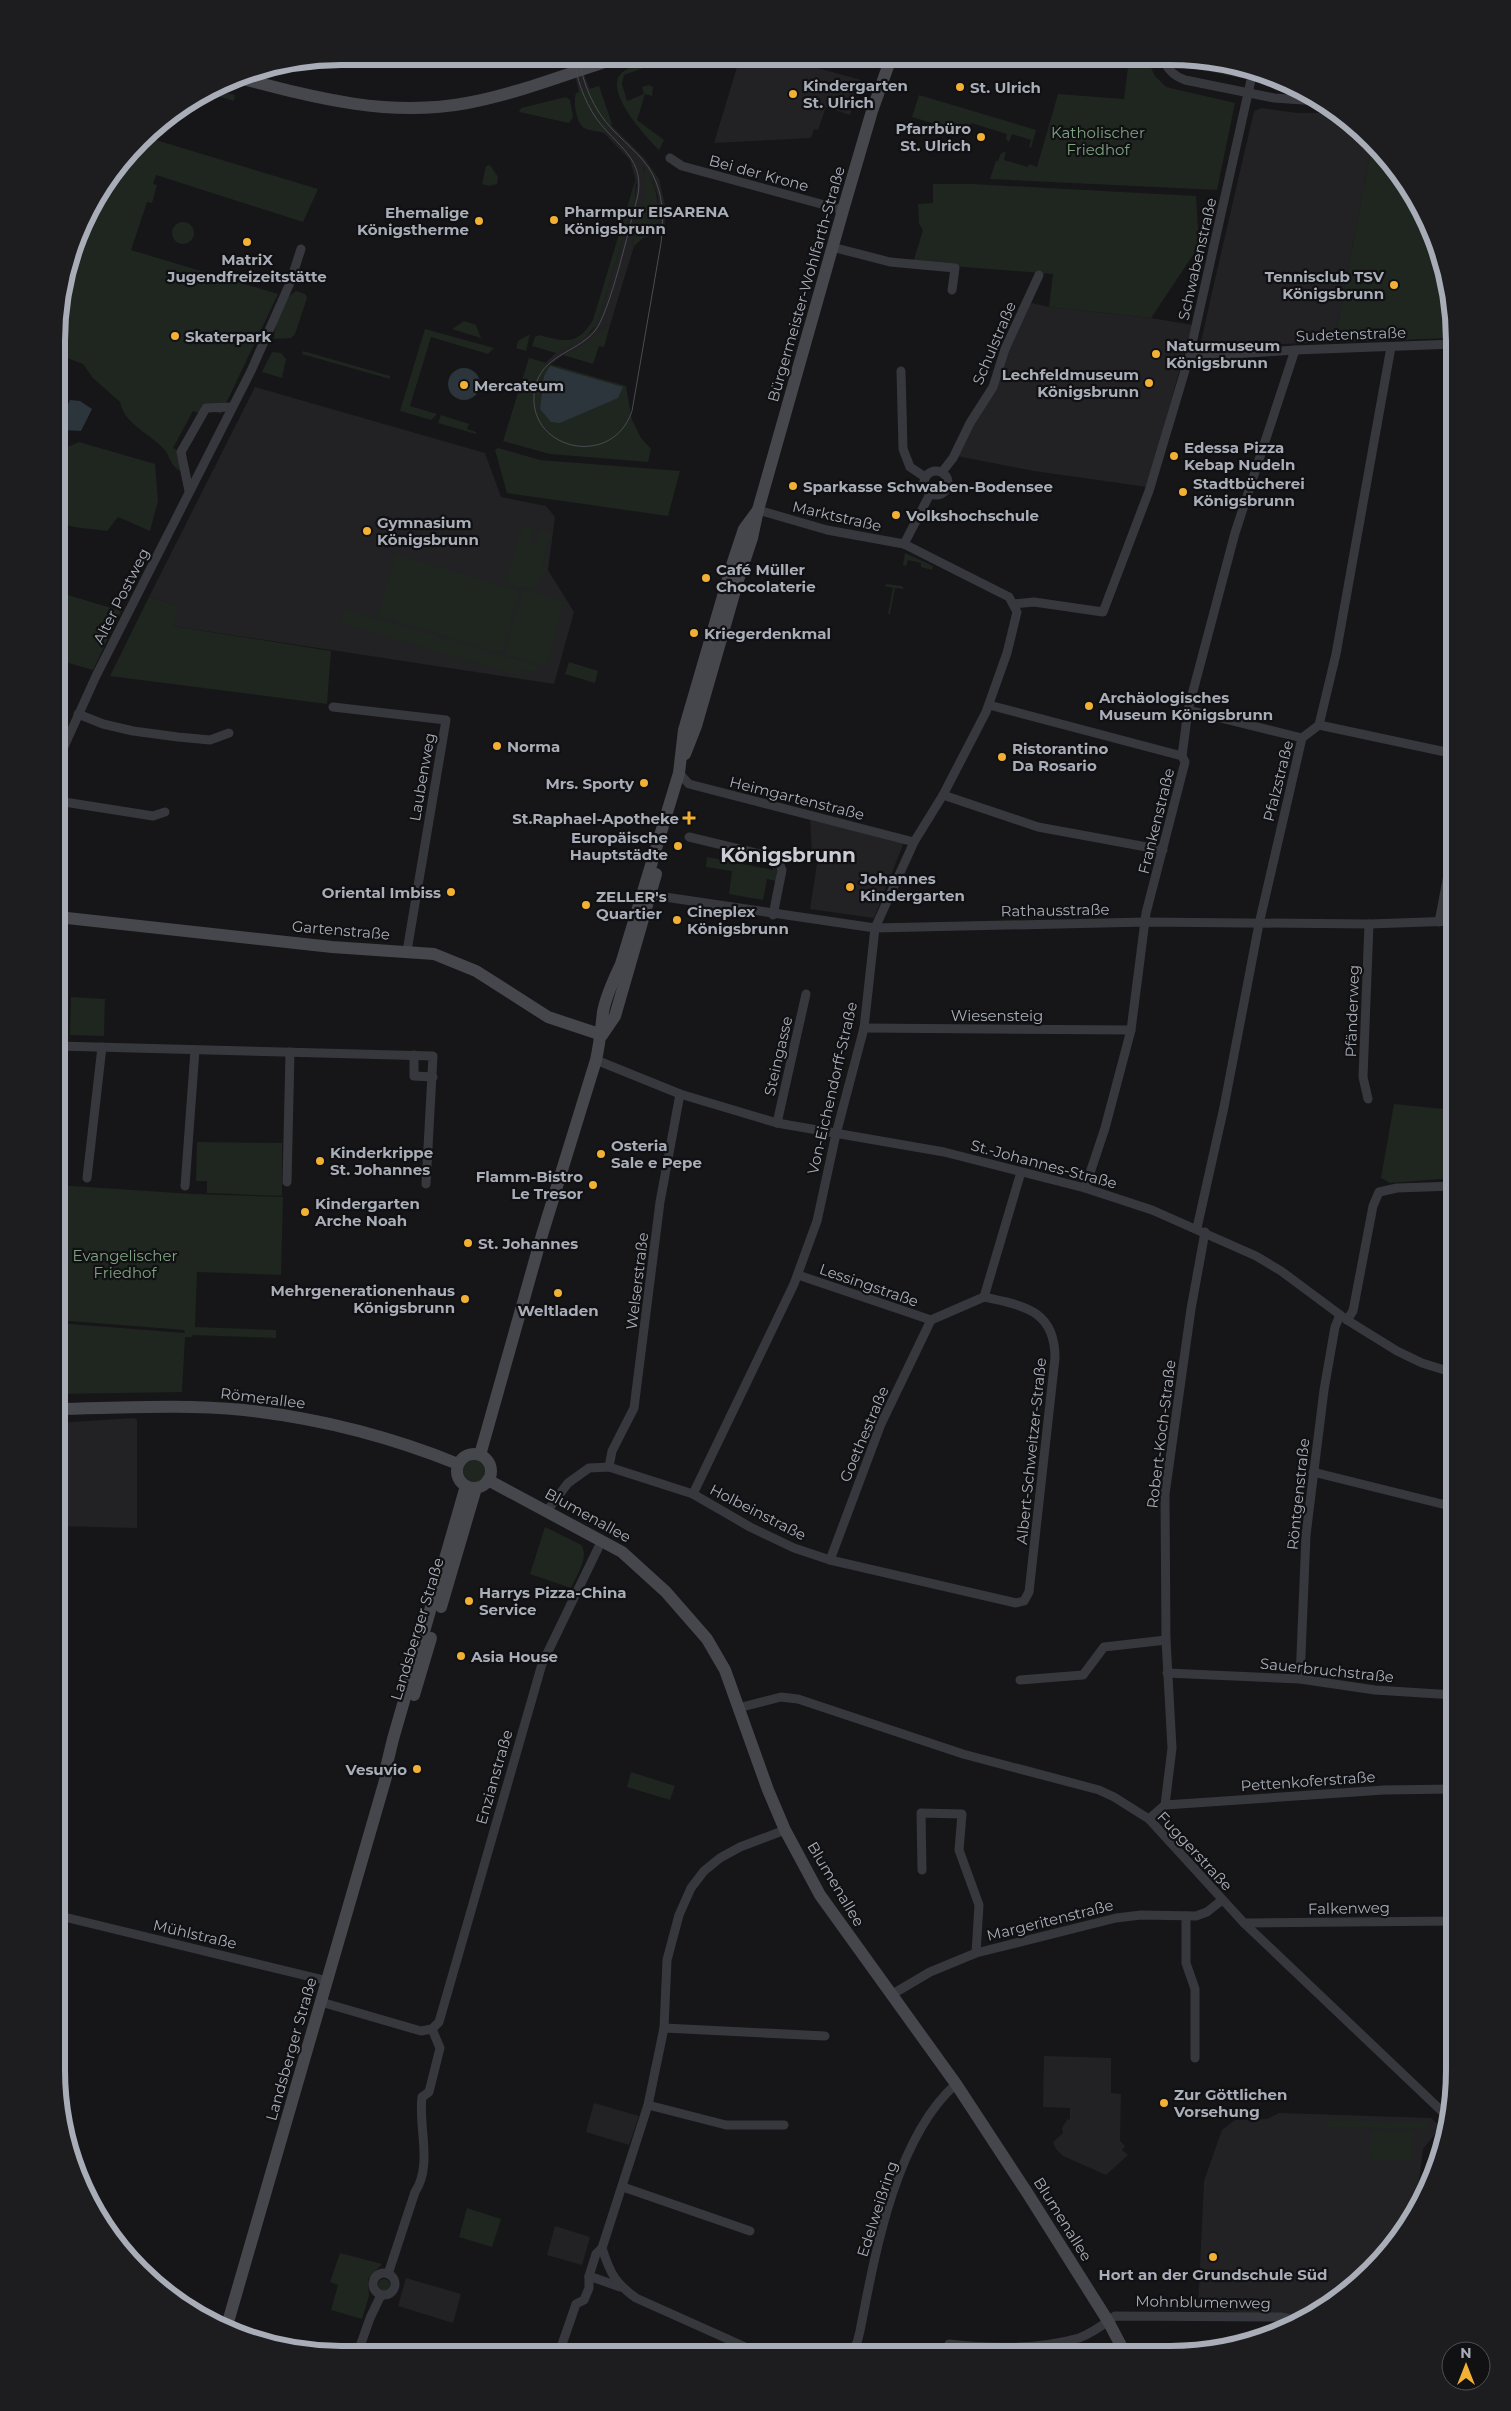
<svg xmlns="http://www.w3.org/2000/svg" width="1511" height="2411" font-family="Montserrat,sans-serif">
<rect width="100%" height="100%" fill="#161618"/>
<g fill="#222225">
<polygon points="570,57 581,57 583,72 594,98 611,125 645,159 659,179 665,205 665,229 659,234 658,197 653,182 643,166 647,186 645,201 632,245 634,246 610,325 608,324 599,335 591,341 563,355 551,364 541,367 556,353 591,332 597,324 635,198 637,185 630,160 604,133 588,110 579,92"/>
<polygon points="740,57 802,58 804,58 803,64 861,80 850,115 826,107 818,130 814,129 811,138 714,143"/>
<polygon points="1262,108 1297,113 1340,113 1372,144 1334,342 1210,347 1201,342 1213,288 1254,111"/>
<polygon points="1031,303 1049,307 1151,318 1192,325 1147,487 1034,471 957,456"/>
<polygon points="255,387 485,453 501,497 546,506 555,517 548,570 574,612 554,684 173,626 177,606 149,597"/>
<polygon points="810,820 904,842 874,918 810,909 817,864 812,851"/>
<polygon points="134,1418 137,1420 137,1528 57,1526 57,1423"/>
<polygon points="1044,2056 1111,2058 1111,2093 1121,2094 1120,2141 1125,2146 1122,2150 1128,2155 1106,2175 1063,2156 1056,2149 1053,2142 1063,2133 1062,2128 1067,2120 1070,2119 1070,2108 1043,2107"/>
<polygon points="594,2103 639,2116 629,2145 586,2132"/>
<polygon points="1279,2113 1431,2118 1441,2127 1423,2149 1416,2206 1396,2243 1343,2296 1306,2317 1198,2309 1204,2181 1222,2130 1235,2120 1267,2119"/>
<polygon points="555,2226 590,2237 582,2265 547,2255"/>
<polygon points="406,2278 461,2294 453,2323 398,2306"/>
</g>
<g fill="#1e261f">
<path d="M661 57H673L675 62 668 65 666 60 624 75 622 84 627 101 644 94 642 87 649 85 653 87 652 96 645 94 637 120 664 140 659 150C647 138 599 87 624 71 634 64 649 61 661 57Z"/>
<path d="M1129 59H1147L1155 76 1166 87 1235 103 1217 190 990 179 996 161H998C1000 156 1000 152 1006 152L1004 160 1028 167 1029 164 1037 167 1058 94 1124 99Z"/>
<polygon points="1179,59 1207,59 1243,68 1241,78 1186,67"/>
<path d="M599 86 612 124 604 133C598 131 590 131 584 128 576 123 573 100 576 93Z"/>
<polygon points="213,90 235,95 234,101 207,93"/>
<polygon points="919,95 1036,130 1031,148 1029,147 1031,140 1012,134 1009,142 1006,139 1007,134 971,123 968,134 912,117"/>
<polygon points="566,97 570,100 573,117 569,123 519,112 521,108"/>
<path d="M146 137 318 189 303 222 156 175 153 184 157 185 152 203 147 202 131 250 278 294 221 414 201 406V414L193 411 173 448 181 452 184 467 180 471C169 465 170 454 162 447 148 433 124 423 120 402L93 378 83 364 59 355V304L86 215Z"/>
<polygon points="1372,144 1396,168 1433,232 1454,338 1334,342"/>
<polygon points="490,165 498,177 497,184 489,186 482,184 486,166"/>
<path d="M644 166C658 187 660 209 659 234L643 238 634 246 632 245 646 192Z"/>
<path d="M636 178 635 198 597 324 584 338 556 353 532 346 535 337 539 335C564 341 577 347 593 320Z"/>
<polygon points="933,184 972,184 1196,196 1199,246 1151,318 1049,307 1053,274 913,263 923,230 919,224 918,204 933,203"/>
<circle cx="183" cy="233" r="11"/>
<path d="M296 291 305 294 307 298 295 334 291 338 274 339C274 325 283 298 296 291Z"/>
<polygon points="464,321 476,325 481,338 452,329"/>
<path d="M608 324 610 325 604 347 599 346 593 364 563 355C580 346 595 340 608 324Z"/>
<polygon points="425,329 494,348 488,354 431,337 410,406 437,414 431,420 400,411"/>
<polygon points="530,334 526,351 516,348 518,341"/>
<polygon points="303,351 390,376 390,379 302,354"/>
<polygon points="272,352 281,353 286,359 282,378 262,372"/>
<polygon points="529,358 626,386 632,420 641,438 651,449 648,462 550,454 503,441"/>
<polygon points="441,415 469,424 467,429 476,432 476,434 438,423"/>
<polygon points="79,442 155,464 158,501 150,531 118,517 107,531 74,527 58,522 58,451"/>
<polygon points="498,448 540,460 680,471 668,516 507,493 495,450"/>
<polygon points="523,524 533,527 529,544 535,546 540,530 551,533 542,565 547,568 545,576 539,576 534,591 505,582"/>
<polygon points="905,553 933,566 932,570 921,567 921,563 908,560 906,566 903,565"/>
<polygon points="396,554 520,591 502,653 378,616"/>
<polygon points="887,584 902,586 904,589 895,588 890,614 888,614 893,588 884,586"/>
<polygon points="523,589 564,601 546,666 504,654"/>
<polygon points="58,592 121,611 93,670 58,660"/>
<polygon points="149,597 178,606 173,626 331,651 327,704 110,676"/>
<polygon points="345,609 538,666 535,674 521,669 519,676 341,623"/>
<polygon points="569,662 598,671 595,683 565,674"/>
<polygon points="707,857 773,870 771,861 777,871 776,881 767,879 763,900 729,894 732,871 706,867"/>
<polygon points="71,997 105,999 104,1036 70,1035"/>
<polygon points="1394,1104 1454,1110 1454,1178 1390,1183 1381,1178"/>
<polygon points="197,1142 282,1143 282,1196 207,1193 207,1181 196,1181"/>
<polygon points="57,1185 193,1194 283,1197 281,1275 197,1272 195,1327 276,1330 276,1338 192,1335 192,1337 185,1337 182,1392 57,1394 57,1323 185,1333 184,1330 57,1320"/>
<circle cx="474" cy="1471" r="11"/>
<path d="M545 1527 581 1545C590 1557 576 1576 571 1588L530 1574Z"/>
<polygon points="631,1772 675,1786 670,1800 627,1787"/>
<polygon points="1328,2120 1427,2122 1427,2129 1328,2127"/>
<polygon points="1371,2130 1412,2131 1412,2160 1370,2159"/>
<polygon points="467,2208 501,2219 492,2247 459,2237"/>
<polygon points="340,2253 382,2264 368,2279 369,2296 362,2319 331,2310 338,2285 330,2282"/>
<circle cx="384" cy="2285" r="6"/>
</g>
<g fill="#2c353c">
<polygon points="550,366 623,387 618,398 560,423 551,422 540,409 544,376"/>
<circle cx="464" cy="384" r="16"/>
<path d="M59 380C69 388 63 402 60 413L64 414 70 400 80 401 92 409 81 431 64 430 58 422Z"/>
</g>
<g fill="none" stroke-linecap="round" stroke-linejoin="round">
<g stroke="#37383d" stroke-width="9">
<path d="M1163 59C1168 70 1174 76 1185 80L1274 98 1318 101"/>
<polyline points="368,60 369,56"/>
<polyline points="670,158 682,166 843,210"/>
<polyline points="832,247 890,262 955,268 952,290"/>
<polyline points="1189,357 1295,350 1455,344"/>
<polyline points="901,371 903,449 910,467 925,477"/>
<circle cx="936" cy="483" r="12"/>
<polyline points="942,472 953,458 970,423 993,387 1005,349 1039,275"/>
<polyline points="189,491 181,452 206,408 232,407"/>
<polyline points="904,544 930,494"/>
<polyline points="1014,604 1034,602 1103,612 1149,491 1189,357 1253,71"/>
<polyline points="989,705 1182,756"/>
<polyline points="333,707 446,720 407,951"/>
<polyline points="1188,710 1302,738"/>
<polyline points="78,714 103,724 133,731 178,737 210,740 229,733"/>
<polyline points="1319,725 1455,754"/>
<polyline points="58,760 96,676 251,371 290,283 301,249"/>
<polyline points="679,773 689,784 914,842"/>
<polyline points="943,795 1038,827 1163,850"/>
<polyline points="58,801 153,816 165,812"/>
<polyline points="689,837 777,858 782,870 773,915"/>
<polyline points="658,896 875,928 1146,922 1369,924 1455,921"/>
<polyline points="1439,922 1455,838"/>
<polyline points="864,1028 1131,1030"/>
<polyline points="58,1046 433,1056 426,1184"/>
<polyline points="414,1055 414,1076 433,1077"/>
<polyline points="596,1060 680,1094 777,1123 944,1152 1085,1188 1152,1210 1256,1256 1281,1271 1347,1320 1397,1351 1422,1363 1454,1373"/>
<polyline points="1368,1099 1363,1077 1369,924"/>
<polyline points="777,1123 806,994"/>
<polyline points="87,1178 102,1047"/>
<polyline points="287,1182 290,1052"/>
<polyline points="185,1186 195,1050"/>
<polyline points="1085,1188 1105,1128 1131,1030 1146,913 1185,762 1182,756 1188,710 1235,533 1295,350"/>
<polyline points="1197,1228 1224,1107 1259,924 1302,738 1319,725 1336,654 1391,347"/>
<polyline points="798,1275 931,1320"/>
<polyline points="931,1320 984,1297 1021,1172"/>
<polyline points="1347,1320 1353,1311 1373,1206 1379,1192 1397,1188 1454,1186"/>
<polyline points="609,1467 612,1451 634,1408 660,1202 680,1094"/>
<polyline points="1313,1472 1454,1507"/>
<polyline points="693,1494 794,1284 817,1221 836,1134 864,1028 875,928 914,842 943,795 986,712 1007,653 1017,612 1009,597 904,544 827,530 758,510"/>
<path d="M547 1511 568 1483 589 1468 609 1467 693 1494 750 1527 794 1548 830 1560 1016 1603 1024 1601 1029 1592 1055 1358C1055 1310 1024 1306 984 1297"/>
<polyline points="830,1560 881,1424 931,1320"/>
<polyline points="1167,1673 1300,1679 1375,1690 1454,1695"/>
<polyline points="1300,1679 1306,1535 1324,1390 1335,1327 1340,1315"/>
<polyline points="1020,1680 1083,1675 1104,1647 1166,1640"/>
<polyline points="738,1708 781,1697 798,1699 963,1754 1099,1790 1114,1797 1149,1819 1244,1923 1448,2117"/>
<polyline points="1165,1805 1384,1790 1454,1789"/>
<polyline points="1149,1819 1165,1805 1172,1748 1166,1640 1165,1494 1191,1309 1205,1232"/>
<polyline points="922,1870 921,1813 962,1814 959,1850 979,1905 976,1953"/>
<polyline points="56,1915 328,1981"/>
<polyline points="1186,1916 1186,1963 1195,1989 1195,2058"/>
<polyline points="1244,1923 1454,1921"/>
<polyline points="891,1995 930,1972 976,1953 1116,1918 1141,1915 1196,1916 1207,1912 1222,1900"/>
<polyline points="321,2002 421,2031 432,2029 439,2022 542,1664 602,1540"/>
<polyline points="664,2028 825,2036"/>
<polyline points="648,2105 726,2125 784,2125"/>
<polyline points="623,2187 750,2231"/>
<polyline points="602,2248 596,2254 589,2276 620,2287"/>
<circle cx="384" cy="2284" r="11"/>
<path d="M388 2274 415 2192C433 2165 418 2127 422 2097L429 2092 440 2048 432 2029"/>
<polyline points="358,2352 370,2318 381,2295"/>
<polyline points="559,2353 576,2304 584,2300 589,2288 589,2276"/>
<path d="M761 2354 636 2298C615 2283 610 2273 602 2248L648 2105 664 2028 667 1960 679 1915 691 1888 704 1871 720 1858 740 1847 785 1830"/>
<path d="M849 2354 857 2343 860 2331C875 2254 895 2138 956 2084"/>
<path d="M945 2354 949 2344C992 2349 1036 2350 1079 2338 1093 2333 1104 2324 1115 2316L1281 2317 1300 2321"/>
</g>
<g stroke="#45474d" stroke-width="12">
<path d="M236 77C312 97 388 118 467 103 520 93 569 73 620 57"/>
<polyline points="685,754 696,726 738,580 752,538 758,510 843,210 872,111 891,58"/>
<polyline points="58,917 332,947 434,954 476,971 548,1017 602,1035"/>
<polyline points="602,1035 615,1016 656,874"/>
<path d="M57 1409C119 1408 182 1404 244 1410 318 1418 389 1436 458 1464"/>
<circle cx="474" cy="1471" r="17"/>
<path d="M480 1455 542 1235 596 1060C600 1042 601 1029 603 1012 606 995 614 979 621 964L679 773 684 730 733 562 744 529 758 510"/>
<polyline points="488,1480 622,1552 666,1592 707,1639 725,1670 768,1790 785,1830 820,1895 956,2084 1028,2194 1108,2321 1126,2355"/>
<polyline points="441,1607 476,1488"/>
<polyline points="414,1695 431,1638"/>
<polyline points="226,2329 386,1777 385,1772 393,1739 466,1486"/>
</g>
<path stroke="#4a4c52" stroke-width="1" d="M574 57C576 78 584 100 596 118 616 146 647 159 637 199 629 227 610 314 594 332 574 354 542 355 535 388 523 449 612 471 632 411L661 243C663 223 664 201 656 182 648 160 628 146 612 129 594 110 582 83 579 57"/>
</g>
<g fill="#f2b134" stroke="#111113" stroke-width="2">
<circle cx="960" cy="87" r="5"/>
<circle cx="793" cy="94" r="5"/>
<circle cx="981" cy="137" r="5"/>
<circle cx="554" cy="220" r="5"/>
<circle cx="479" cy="221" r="5"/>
<circle cx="247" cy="242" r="5"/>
<circle cx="1394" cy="285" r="5"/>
<circle cx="175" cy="336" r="5"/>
<circle cx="1156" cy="354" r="5"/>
<circle cx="1149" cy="383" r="5"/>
<circle cx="464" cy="385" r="5"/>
<circle cx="1174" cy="456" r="5"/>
<circle cx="793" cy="486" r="5"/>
<circle cx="1183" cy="492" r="5"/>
<circle cx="896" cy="515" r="5"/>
<circle cx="367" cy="531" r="5"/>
<circle cx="706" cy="578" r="5"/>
<circle cx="694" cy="633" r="5"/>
<circle cx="1089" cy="706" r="5"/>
<circle cx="497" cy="746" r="5"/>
<circle cx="1002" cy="757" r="5"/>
<circle cx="644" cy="783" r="5"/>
<path d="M686.5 810.5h5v5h5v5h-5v5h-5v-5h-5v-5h5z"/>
<circle cx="678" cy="846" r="5"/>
<circle cx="850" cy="887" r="5"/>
<circle cx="451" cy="892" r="5"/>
<circle cx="586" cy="905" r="5"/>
<circle cx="677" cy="920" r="5"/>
<circle cx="601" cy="1154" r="5"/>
<circle cx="320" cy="1161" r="5"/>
<circle cx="593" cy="1185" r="5"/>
<circle cx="305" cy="1212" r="5"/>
<circle cx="468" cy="1243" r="5"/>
<circle cx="558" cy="1293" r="5"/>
<circle cx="465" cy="1299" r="5"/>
<circle cx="469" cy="1601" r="5"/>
<circle cx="461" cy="1656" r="5"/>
<circle cx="417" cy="1769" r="5"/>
<circle cx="1164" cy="2103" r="5"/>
<circle cx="1213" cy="2257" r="5"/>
</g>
<g text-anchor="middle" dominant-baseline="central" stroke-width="4.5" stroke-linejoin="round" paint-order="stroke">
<g font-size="15" font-weight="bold" fill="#a8adb8" stroke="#111113" text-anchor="start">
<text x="803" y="85">Kindergarten<tspan x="803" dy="17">St. Ulrich</tspan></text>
<text x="970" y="87">St. Ulrich</text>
<text x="971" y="128" text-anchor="end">Pfarrbüro<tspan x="971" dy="17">St. Ulrich</tspan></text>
<text x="564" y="211">Pharmpur EISARENA<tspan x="564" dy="17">Königsbrunn</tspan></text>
<text x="469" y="212" text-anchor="end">Ehemalige<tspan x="469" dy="17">Königstherme</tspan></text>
<text x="247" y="259" text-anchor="middle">MatriX<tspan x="247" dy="17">Jugendfreizeitstätte</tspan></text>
<text x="1384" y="276" text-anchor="end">Tennisclub TSV<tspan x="1384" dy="17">Königsbrunn</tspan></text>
<text x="185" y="336">Skaterpark</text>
<text x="1166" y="345">Naturmuseum<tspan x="1166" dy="17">Königsbrunn</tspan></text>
<text x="1139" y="374" text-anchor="end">Lechfeldmuseum<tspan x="1139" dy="17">Königsbrunn</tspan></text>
<text x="474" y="385">Mercateum</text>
<text x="1184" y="447">Edessa Pizza<tspan x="1184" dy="17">Kebap Nudeln</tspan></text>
<text x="1193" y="483">Stadtbücherei<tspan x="1193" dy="17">Königsbrunn</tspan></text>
<text x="803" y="486">Sparkasse Schwaben-Bodensee</text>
<text x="906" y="515">Volkshochschule</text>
<text x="377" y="522">Gymnasium<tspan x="377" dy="17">Königsbrunn</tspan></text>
<text x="716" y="569">Café Müller<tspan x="716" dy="17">Chocolaterie</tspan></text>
<text x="704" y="633">Kriegerdenkmal</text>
<text x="1099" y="697">Archäologisches<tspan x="1099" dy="17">Museum Königsbrunn</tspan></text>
<text x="507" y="746">Norma</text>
<text x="1012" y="748">Ristorantino<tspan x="1012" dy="17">Da Rosario</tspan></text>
<text x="634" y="783" text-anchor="end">Mrs. Sporty</text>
<text x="679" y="818" text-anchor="end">St.Raphael-Apotheke</text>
<text x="668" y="837" text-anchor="end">Europäische<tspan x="668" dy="17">Hauptstädte</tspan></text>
<text x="860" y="878">Johannes<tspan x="860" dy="17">Kindergarten</tspan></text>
<text x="441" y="892" text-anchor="end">Oriental Imbiss</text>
<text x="596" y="896">ZELLER's<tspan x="596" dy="17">Quartier</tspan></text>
<text x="687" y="911">Cineplex<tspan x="687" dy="17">Königsbrunn</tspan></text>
<text x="611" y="1145">Osteria<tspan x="611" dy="17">Sale e Pepe</tspan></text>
<text x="330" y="1152">Kinderkrippe<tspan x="330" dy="17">St. Johannes</tspan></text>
<text x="583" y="1176" text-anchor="end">Flamm-Bistro<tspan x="583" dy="17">Le Tresor</tspan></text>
<text x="315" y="1203">Kindergarten<tspan x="315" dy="17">Arche Noah</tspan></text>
<text x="478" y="1243">St. Johannes</text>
<text x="455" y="1290" text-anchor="end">Mehrgenerationenhaus<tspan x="455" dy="17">Königsbrunn</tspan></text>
<text x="558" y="1310" text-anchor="middle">Weltladen</text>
<text x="479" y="1592">Harrys Pizza-China<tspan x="479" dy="17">Service</tspan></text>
<text x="471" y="1656">Asia House</text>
<text x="407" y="1769" text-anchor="end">Vesuvio</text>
<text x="1174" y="2094">Zur Göttlichen<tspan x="1174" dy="17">Vorsehung</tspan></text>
<text x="1213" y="2274" text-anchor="middle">Hort an der Grundschule Süd</text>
</g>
<g font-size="15" fill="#7fa381" stroke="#111113">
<text x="1098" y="132">Katholischer<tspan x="1098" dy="17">Friedhof</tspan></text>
<text x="125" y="1255">Evangelischer<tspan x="125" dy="17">Friedhof</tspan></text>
</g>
<g font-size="15" fill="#a8adb8" stroke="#111113">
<text transform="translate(759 173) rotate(15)">Bei der Krone</text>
<text transform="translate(1197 259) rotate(-77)">Schwabenstraße</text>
<text transform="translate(806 284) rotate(-74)">Bürgermeister-Wohlfarth-Straße</text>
<text transform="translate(1351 334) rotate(-2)">Sudetenstraße</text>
<text transform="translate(994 343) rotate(-67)">Schulstraße</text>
<text transform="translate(837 516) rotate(13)">Marktstraße</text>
<text transform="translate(121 596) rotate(-63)">Alter Postweg</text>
<text transform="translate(422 777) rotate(-80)">Laubenweg</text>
<text transform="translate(1278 781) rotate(-76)">Pfalzstraße</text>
<text transform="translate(797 798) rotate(14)">Heimgartenstraße</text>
<text transform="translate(1156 821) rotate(-76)">Frankenstraße</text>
<text transform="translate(1055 910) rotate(-1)">Rathausstraße</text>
<text transform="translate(341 930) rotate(5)">Gartenstraße</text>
<text transform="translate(1352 1011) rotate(-88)">Pfänderweg</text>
<text x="997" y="1015">Wiesensteig</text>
<text transform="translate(778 1056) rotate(-77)">Steingasse</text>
<text transform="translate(832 1088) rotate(-77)">Von-Eichendorff-Straße</text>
<text transform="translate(1044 1164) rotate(15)">St.-Johannes-Straße</text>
<text transform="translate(637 1281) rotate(-83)">Welserstraße</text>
<text transform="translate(869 1285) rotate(19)">Lessingstraße</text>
<text transform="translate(263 1398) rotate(7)">Römerallee</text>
<text transform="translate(864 1434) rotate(-67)">Goethestraße</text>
<text transform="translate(1161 1434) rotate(-83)">Robert-Koch-Straße</text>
<text transform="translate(1031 1451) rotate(-84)">Albert-Schweitzer-Straße</text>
<text transform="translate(1298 1494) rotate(-84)">Röntgenstraße</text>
<text transform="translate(758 1512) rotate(27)">Holbeinstraße</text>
<text transform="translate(588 1515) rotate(29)">Blumenallee</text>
<text transform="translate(417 1629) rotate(-73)">Landsberger Straße</text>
<text transform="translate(1327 1670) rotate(6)">Sauerbruchstraße</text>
<text transform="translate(494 1777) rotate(-74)">Enzianstraße</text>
<text transform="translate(1308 1781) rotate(-4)">Pettenkoferstraße</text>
<text transform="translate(1195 1851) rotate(47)">Fuggerstraße</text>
<text transform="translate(836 1884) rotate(59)">Blumenallee</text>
<text transform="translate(1349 1908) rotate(-1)">Falkenweg</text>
<text transform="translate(1050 1920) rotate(-14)">Margeritenstraße</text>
<text transform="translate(195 1934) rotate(13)">Mühlstraße</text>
<text transform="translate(291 2049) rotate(-74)">Landsberger Straße</text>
<text transform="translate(877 2209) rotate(-72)">Edelweißring</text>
<text transform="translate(1063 2219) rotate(58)">Blumenallee</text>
<text transform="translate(1203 2302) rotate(1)">Mohnblumenweg</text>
</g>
<g font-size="20" font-weight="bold" fill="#c9ccd4" stroke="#111113">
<text x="788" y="855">Königsbrunn</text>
</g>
</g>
<path d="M0 0H1511V2411H0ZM341 65H1170A276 276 0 0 1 1446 341V2070A276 276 0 0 1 1170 2346H341A276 276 0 0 1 65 2070V341A276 276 0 0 1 341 65Z" fill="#1d1d20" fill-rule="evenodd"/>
<path fill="none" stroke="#a8adb8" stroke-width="6" d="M341 65H1170A276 276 0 0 1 1446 341V2070A276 276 0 0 1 1170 2346H341A276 276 0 0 1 65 2070V341A276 276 0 0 1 341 65Z"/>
<g transform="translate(1466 2366)"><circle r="24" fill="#111113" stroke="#4d4f55"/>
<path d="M0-4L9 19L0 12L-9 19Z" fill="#f2b134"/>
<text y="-8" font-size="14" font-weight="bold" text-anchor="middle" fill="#a8adb8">N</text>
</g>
</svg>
